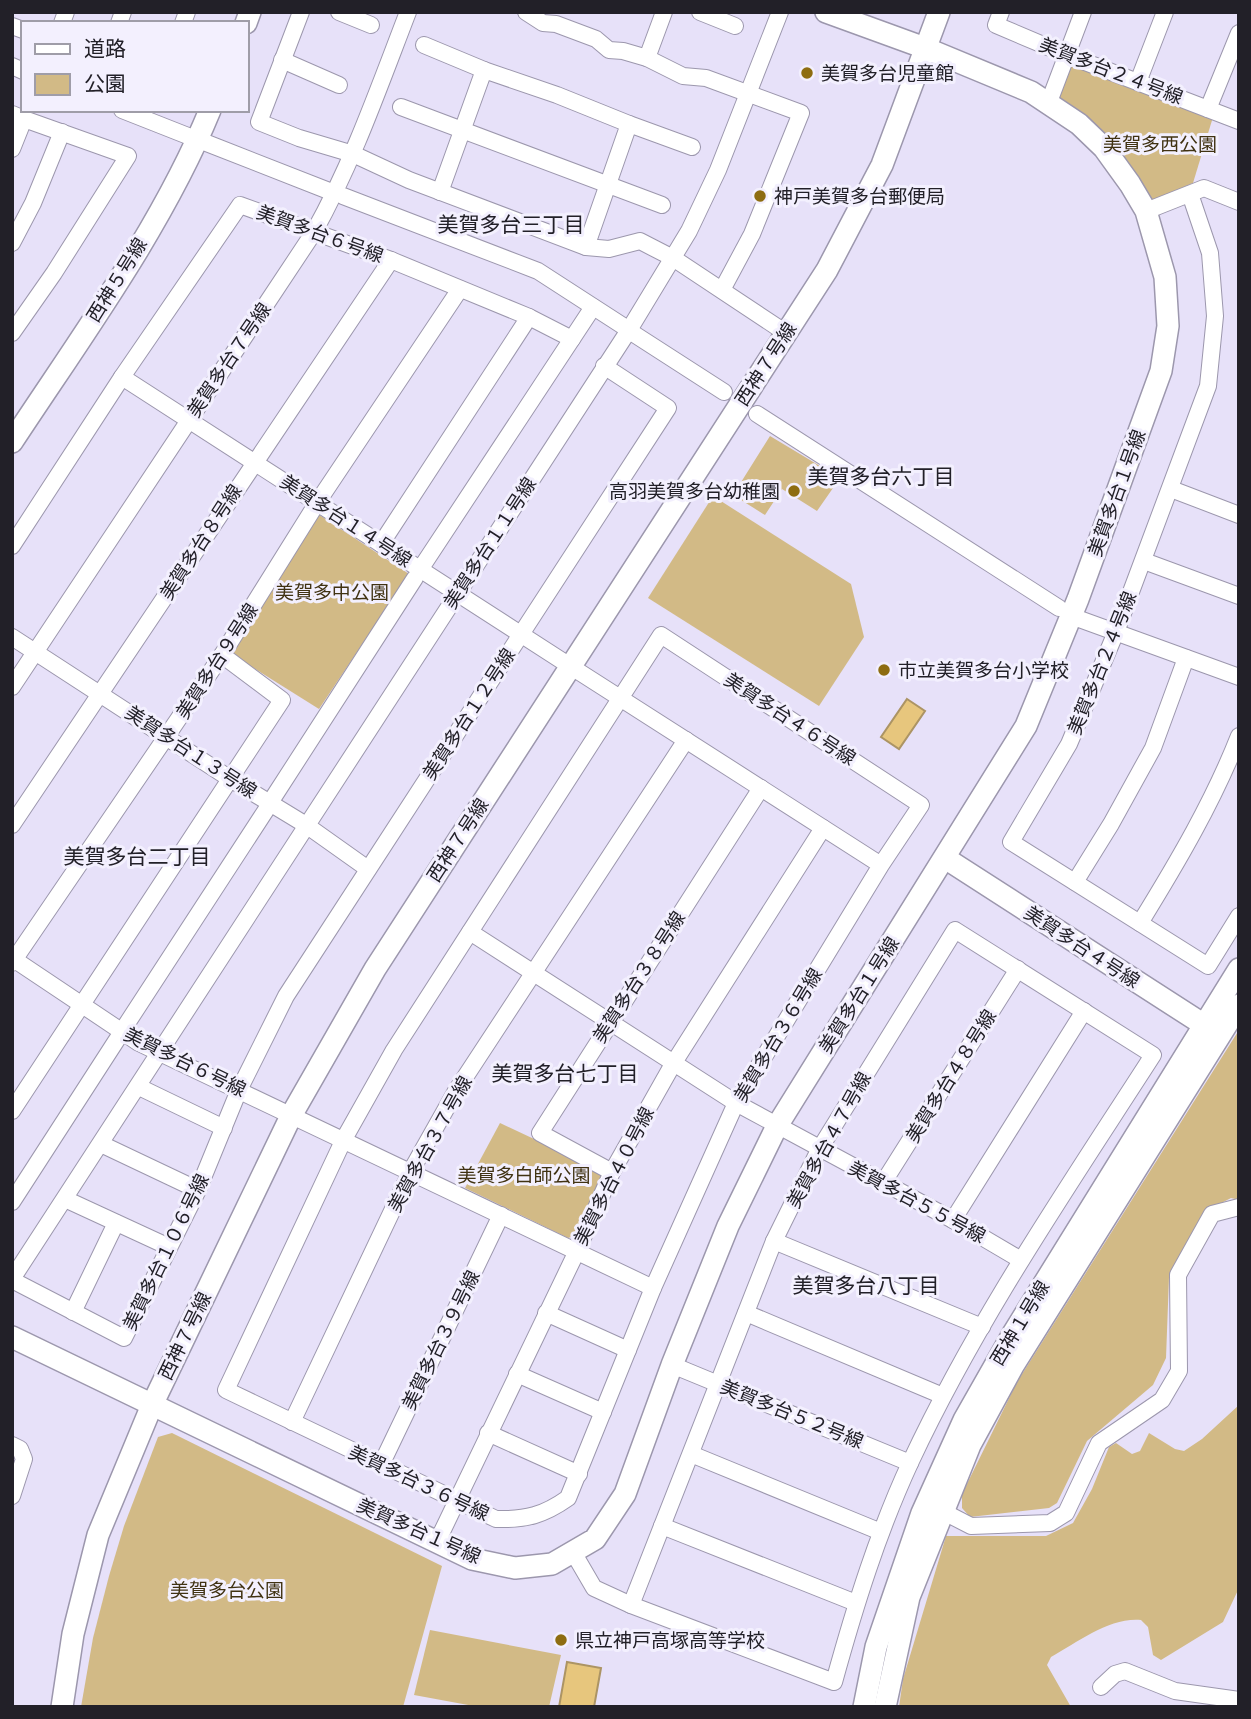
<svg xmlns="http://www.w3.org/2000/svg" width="1251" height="1719" font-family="'Roboto Condensed','Noto Sans JP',sans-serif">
<rect width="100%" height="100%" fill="#e7e1f9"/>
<g fill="#d2ba86">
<polygon points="1075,64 1213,117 1193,183 1151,201 1056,99 1069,66"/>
<polygon points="770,436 840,478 817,511 782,489 765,515 733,495"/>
<polygon points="713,496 851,584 864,637 819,706 648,598"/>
<polygon points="318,514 409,574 319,709 228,652"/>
<polygon points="1239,1030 1239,1200 1231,1198 1204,1212 1169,1277 1166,1358 1153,1385 1087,1441 1057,1503 1049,1508 970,1517 962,1508 962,1494 1017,1382"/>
<polygon points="500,1123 598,1169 602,1178 574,1236 568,1238 465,1188"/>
<path d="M1239 1405V1588L1223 1622 1161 1660 1153 1655 1148 1627 1141 1620C1110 1617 1078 1642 1051 1657L1047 1665 1071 1707H899L903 1679 946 1536H1046L1073 1523 1092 1489 1109 1447 1116 1443 1132 1454 1140 1451 1149 1433 1175 1449 1184 1451 1202 1439Z"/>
<polygon points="172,1433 442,1566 403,1707 81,1707 93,1638 109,1576 124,1526 158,1437"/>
<polygon points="430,1630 561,1655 549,1707 479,1707 414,1695"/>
</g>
<g fill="#e7c67d" stroke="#ac9464" stroke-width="2">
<polygon points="907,699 925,711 899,749 881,737"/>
<polygon points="567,1662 601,1668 594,1707 559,1707"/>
</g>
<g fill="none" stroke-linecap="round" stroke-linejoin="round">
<g stroke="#9c97ad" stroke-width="18">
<g id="street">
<polyline points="301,12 259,122 299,138 353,154 409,180 586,247 609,249 640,241 673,258 786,333"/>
<polyline points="339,12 371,25"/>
<polyline points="526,12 543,23 556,24 596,39 609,50 623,51 647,58 683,76 706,78 801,113 752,234 722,290"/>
<polyline points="700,12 735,26"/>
<polyline points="1001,12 996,25 1067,55 1239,121"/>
<polyline points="62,23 66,12"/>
<polyline points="119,23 123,12"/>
<polyline points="183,23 187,12"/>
<polyline points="12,26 23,30"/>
<polyline points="424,45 484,70"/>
<polyline points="647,58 664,12"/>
<polyline points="282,60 339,85"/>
<polyline points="12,66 23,71"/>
<polyline points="1138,82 1165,12"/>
<polyline points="1049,102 1083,12"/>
<polyline points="401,107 662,205"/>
<polyline points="1208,109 1239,33"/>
<polyline points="122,110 188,136"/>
<polyline points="12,114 24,119 12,149"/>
<polyline points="629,124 692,147"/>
<polyline points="204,142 329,191"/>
<polyline points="440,192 484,70 557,95 629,124 586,247"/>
<polyline points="1190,194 1210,253 1215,316 1208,386 1116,632 1069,744 1011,842 1208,966 1239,916"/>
<polyline points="343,196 538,271 623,326"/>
<polyline points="1146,211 1204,188 1239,202"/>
<polyline points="12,243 33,203 62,132"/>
<polyline points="529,317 572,339"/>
<polyline points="12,333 54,273 128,156 24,119"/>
<polyline points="634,334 724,392"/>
<path d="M122 377 570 666C673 732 777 798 881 865L736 1103 653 1288 568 1498C544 1515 526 1520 496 1519L226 1390 344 1139 394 1050 661 635 921 805 881 865"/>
<polyline points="757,414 1059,608"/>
<polyline points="1171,489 1239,515"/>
<polyline points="12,546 122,377 240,205 391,260 529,317 381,544"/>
<polyline points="1144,561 1239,596"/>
<polyline points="423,565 593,307"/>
<polyline points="1071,616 1239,677"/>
<polyline points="12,637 232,780 306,825 368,869"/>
<path d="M12 687 314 232C353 162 379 87 408 12"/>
<polyline points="273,798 415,578"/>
<polyline points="12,825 391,260"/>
<polyline points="1075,882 1111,824 1153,748 1186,658"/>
<path d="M1140 923C1177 863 1213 802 1239 736"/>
<path d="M955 930 1153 1055C1068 1187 978 1318 911 1461 878 1532 855 1606 834 1682L631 1605 774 1241 819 1150Z"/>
<polyline points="470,932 736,1103 953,1220 1021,1260"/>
<polyline points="12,958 139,1043 653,1288"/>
<polyline points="12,963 222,655 317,503 460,289"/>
<polyline points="126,1025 266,810"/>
<polyline points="139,1087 224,1128"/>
<polyline points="12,1111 282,700 222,655"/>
<polyline points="101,1144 198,1190"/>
<polyline points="612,1172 540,1133 761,788"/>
<polyline points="883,1183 1018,969"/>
<polyline points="65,1199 169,1247"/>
<polyline points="12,1202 118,1038"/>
<polyline points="953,1220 1084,1011"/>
<polyline points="774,1241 982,1327"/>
<polyline points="12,1279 629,330 689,231 718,170 780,12"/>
<polyline points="12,1280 124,1338 198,1190 239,1090 286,996 668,408 604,366"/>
<polyline points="73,1312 116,1223"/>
<polyline points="546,1313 628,1350"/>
<polyline points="746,1313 943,1396"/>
<polyline points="672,1365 910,1463"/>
<polyline points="517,1374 603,1412"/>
<polyline points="292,1422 411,1171 456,1091 686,740"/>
<polyline points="488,1433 579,1474"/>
<polyline points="12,1445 20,1449 24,1459 12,1496"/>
<polyline points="691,1454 881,1532"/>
<polyline points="381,1465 501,1215"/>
<polyline points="942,1511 971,1526 1050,1523 1066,1513 1099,1443 1162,1400 1179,1371 1178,1275 1212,1214 1239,1207"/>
<polyline points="662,1526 856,1603"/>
<polyline points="437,1542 577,1251 612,1172 673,1064 823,828"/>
<polyline points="573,1552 594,1588 631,1605"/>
<polyline points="1101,1687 1115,1674 1125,1671 1175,1691 1239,1700"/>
</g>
</g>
<g stroke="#9c97ad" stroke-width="24">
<g id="secondary">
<polyline points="246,23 250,12"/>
<path d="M12 442C81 337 162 227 210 110"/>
<polyline points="945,858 1215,1032"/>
<polyline points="12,1337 472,1559 515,1568 552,1564 595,1539 625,1494 672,1365 728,1226 777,1126 1026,726 1078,599 1161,371 1168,326 1165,277 1146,211 1130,184 1104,148 1079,124 1031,92 925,48 826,12"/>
<polyline points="62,1707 73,1634 98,1535 152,1405 292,1114 375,969 827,270 882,165 939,12"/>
<polyline points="864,1707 876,1647 922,1513 964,1420 1014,1332 1239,969"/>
<polyline points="885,1707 909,1597 970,1445 1013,1366 1239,1005"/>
</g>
</g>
<use href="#street" stroke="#fff" stroke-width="16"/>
<use href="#secondary" stroke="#fff" stroke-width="21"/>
</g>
<g fill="#8e6d11" stroke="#f3f0fe" stroke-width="2.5">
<circle cx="807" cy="73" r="7"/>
<circle cx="760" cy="196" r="7"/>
<circle cx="794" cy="491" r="7"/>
<circle cx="884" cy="670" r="7"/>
<circle cx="561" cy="1640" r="7"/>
</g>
<g text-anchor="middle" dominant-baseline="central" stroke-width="6" stroke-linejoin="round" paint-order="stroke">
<g font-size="19" fill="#222028" stroke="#f3f0fe">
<text transform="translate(1111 71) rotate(21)">美賀多台２４号線</text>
<text transform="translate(320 234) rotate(20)">美賀多台６号線</text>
<text transform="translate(117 280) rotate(-58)">西神５号線</text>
<text transform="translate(229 360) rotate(-56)">美賀多台７号線</text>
<text transform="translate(766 364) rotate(-57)">西神７号線</text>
<text transform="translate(1117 493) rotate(-70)">美賀多台１号線</text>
<text transform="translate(346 521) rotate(33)">美賀多台１４号線</text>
<text transform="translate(201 542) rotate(-57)">美賀多台８号線</text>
<text transform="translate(490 543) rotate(-57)">美賀多台１１号線</text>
<text transform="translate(217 661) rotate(-57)">美賀多台９号線</text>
<text transform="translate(1102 663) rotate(-68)">美賀多台２４号線</text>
<text transform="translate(469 714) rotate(-57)">美賀多台１２号線</text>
<text transform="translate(790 719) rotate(33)">美賀多台４６号線</text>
<text transform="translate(191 752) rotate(33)">美賀多台１３号線</text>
<text transform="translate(458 840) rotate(-57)">西神７号線</text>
<text transform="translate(1082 947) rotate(33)">美賀多台４号線</text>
<text transform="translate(639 977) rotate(-57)">美賀多台３８号線</text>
<text transform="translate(859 995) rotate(-58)">美賀多台１号線</text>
<text transform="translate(778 1035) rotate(-59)">美賀多台３６号線</text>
<text transform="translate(185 1062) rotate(26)">美賀多台６号線</text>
<text transform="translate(951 1076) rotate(-58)">美賀多台４８号線</text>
<text transform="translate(829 1140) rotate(-61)">美賀多台４７号線</text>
<text transform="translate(430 1144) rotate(-61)">美賀多台３７号線</text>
<text transform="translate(614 1176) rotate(-63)">美賀多台４０号線</text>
<text transform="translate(917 1202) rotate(28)">美賀多台５５号線</text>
<text transform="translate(166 1252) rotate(-64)">美賀多台１０６号線</text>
<text transform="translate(1020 1323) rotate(-59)">西神１号線</text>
<text transform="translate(185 1336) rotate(-64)">西神７号線</text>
<text transform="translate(441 1340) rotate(-64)">美賀多台３９号線</text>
<text transform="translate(792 1414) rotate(22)">美賀多台５２号線</text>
<text transform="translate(419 1483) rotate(25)">美賀多台３６号線</text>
<text transform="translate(419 1531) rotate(24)">美賀多台１号線</text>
</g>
<g font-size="19" fill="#222028" stroke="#f3f0fe" text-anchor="start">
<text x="821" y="73">美賀多台児童館</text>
<text x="774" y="196">神戸美賀多台郵便局</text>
<text x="780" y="491" text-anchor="end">高羽美賀多台幼稚園</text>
<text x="898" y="670">市立美賀多台小学校</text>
<text x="575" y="1640">県立神戸高塚高等学校</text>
</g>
<g font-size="19" fill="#403212" stroke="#f3f0fe">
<text x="1160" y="144">美賀多西公園</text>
<text x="332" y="592">美賀多中公園</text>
<text x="524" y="1175">美賀多白師公園</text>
<text x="227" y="1590">美賀多台公園</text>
</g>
<g font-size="21" fill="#222028" stroke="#f3f0fe">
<text x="511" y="225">美賀多台三丁目</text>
<text x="881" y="477">美賀多台六丁目</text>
<text x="137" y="857">美賀多台二丁目</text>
<text x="565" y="1074">美賀多台七丁目</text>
<text x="866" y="1286">美賀多台八丁目</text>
</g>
</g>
<rect width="1251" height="1719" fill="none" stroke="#222028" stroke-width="28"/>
<rect x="21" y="21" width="228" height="91" fill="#f3f0fe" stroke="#9f9da8" stroke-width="2"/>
<rect x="35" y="44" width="35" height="10" fill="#ffffff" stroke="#9f9da8" stroke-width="2"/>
<text x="84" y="56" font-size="21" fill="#222028">道路</text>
<rect x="35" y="74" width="35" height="21" fill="#d2ba86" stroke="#9f9da8" stroke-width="2"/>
<text x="84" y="91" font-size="21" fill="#222028">公園</text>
</svg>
